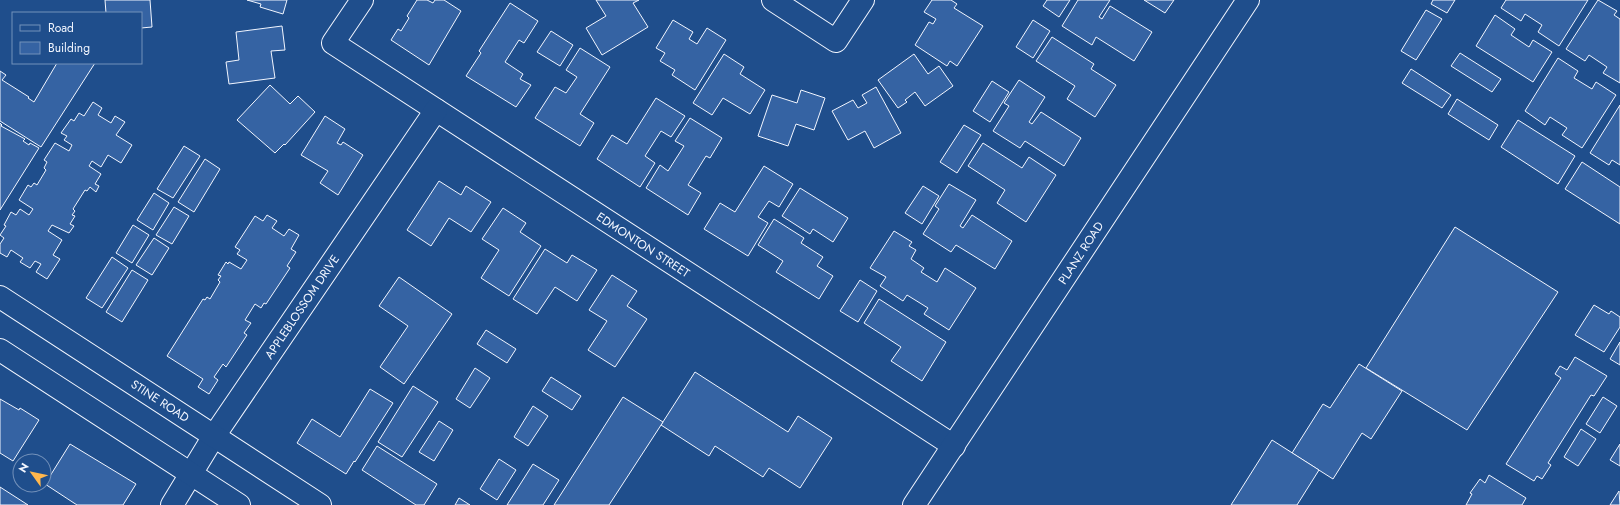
<svg xmlns="http://www.w3.org/2000/svg" width="1620" height="505" font-family="Jost,sans-serif">
<rect width="100%" height="100%" fill="#1f4e8c"/>
<g fill="#3563a3" stroke="#f2f6ff">
<polygon points="105,0 150,0 152,27 141,28 141,13 106,13"/>
<polygon points="247,0 287,0 283,14 260,7 261,4"/>
<polygon points="417,0 427,0 433,3 435,0 444,0 461,11 429,65 391,40 398,29 401,31 409,18 407,16"/>
<polygon points="596,0 639,0 633,3 648,27 602,55 586,28 606,16"/>
<polygon points="932,0 951,0 957,4 954,8 983,26 957,66 950,61 947,66 915,45 929,22 933,24 936,19 924,12"/>
<polygon points="1047,0 1070,0 1059,17 1043,6"/>
<polygon points="1078,0 1110,0 1099,17 1102,19 1110,6 1152,32 1134,61 1096,37 1092,45 1062,26"/>
<polygon points="1144,0 1174,0 1165,13"/>
<polygon points="1433,0 1455,0 1447,13 1431,4"/>
<polygon points="1506,0 1588,0 1559,46 1538,32 1542,25 1525,14 1521,21 1501,8"/>
<polygon points="1598,0 1617,11 1614,15 1620,19 1620,83 1603,73 1607,67 1589,55 1585,61 1566,49"/>
<polygon points="510,3 538,21 524,43 519,40 505,62 523,74 520,79 531,85 516,107 466,76 481,53 479,51"/>
<polygon points="1426,10 1442,19 1416,60 1401,51"/>
<polygon points="1495,15 1515,29 1511,35 1529,47 1533,40 1552,52 1533,82 1476,46"/>
<polygon points="673,20 693,32 689,39 697,44 707,28 726,40 695,90 672,75 675,70 660,61 665,53 656,48"/>
<polygon points="1033,20 1050,31 1033,58 1016,47"/>
<polygon points="282,26 285,50 271,51 275,78 229,84 226,62 239,60 236,32"/>
<polygon points="551,31 573,45 560,66 537,52"/>
<polygon points="1052,37 1094,64 1091,69 1116,85 1095,117 1067,99 1075,86 1036,61"/>
<polygon points="580,48 610,67 580,114 594,123 580,146 535,118 555,87 566,93 577,77 566,70"/>
<polygon points="1460,53 1501,79 1492,92 1451,66"/>
<polygon points="724,54 744,67 740,74 765,90 750,114 723,98 712,115 693,103"/>
<polygon points="914,54 928,74 939,66 953,86 925,106 915,92 905,100 907,102 898,108 878,80"/>
<polygon points="1558,58 1578,71 1574,78 1592,89 1596,82 1616,95 1582,148 1562,135 1567,128 1550,117 1545,125 1525,111"/>
<polygon points="57,63 95,63 41,147 0,121 0,71 6,75 2,80 29,97 28,98 34,102"/>
<polygon points="1411,69 1451,95 1442,108 1402,83"/>
<polygon points="1019,80 1045,97 1029,122 1032,124 1041,112 1081,138 1064,166 1025,141 1020,148 993,131 1009,106 1004,103"/>
<polygon points="992,81 1009,92 990,122 973,111"/>
<polygon points="270,85 290,104 298,96 315,112 285,145 284,144 275,153 237,120"/>
<polygon points="876,87 901,133 874,148 865,131 848,140 832,111 853,100 858,108 867,103 862,95"/>
<polygon points="801,90 825,98 814,130 796,124 788,146 758,136 772,95 797,103"/>
<polygon points="656,98 685,116 671,137 661,131 645,156 655,163 640,187 597,159 612,135 627,144"/>
<polygon points="1457,99 1498,125 1489,140 1448,114"/>
<polygon points="93,102 102,108 98,115 111,123 115,116 125,122 116,135 132,145 121,163 108,155 101,167 92,161 89,166 101,174 95,184 99,186 96,192 90,187 87,191 85,190 73,209 75,211 72,215 75,216 70,224 74,226 69,233 52,225 48,231 62,240 53,255 60,259 47,279 36,272 41,264 35,261 30,268 20,262 23,258 11,250 7,257 0,253 0,244 4,238 0,235 6,226 4,225 11,212 16,215 20,209 29,215 33,209 19,200 28,185 31,187 34,183 37,185 46,170 44,168 47,162 44,160 55,143 69,151 72,145 64,140 67,136 61,133 71,119 74,121 79,113 84,116"/>
<polygon points="1620,105 1620,165 1612,160 1609,165 1590,153"/>
<polygon points="325,116 345,129 337,143 341,145 343,142 363,155 338,195 320,183 328,171 301,155"/>
<polygon points="690,118 722,138 710,158 706,156 688,185 701,193 688,215 646,188 660,165 668,171 684,146 675,141"/>
<polygon points="1518,120 1575,156 1558,184 1501,147"/>
<polygon points="0,123 2,125 1,126 25,139 23,141 29,145 30,143 39,148 0,210"/>
<polygon points="964,125 981,135 957,173 940,162"/>
<polygon points="983,143 1022,168 1029,157 1056,175 1026,222 997,203 1005,190 968,166"/>
<polygon points="184,146 200,156 173,198 157,189"/>
<polygon points="205,159 220,169 194,212 178,202"/>
<polygon points="1582,162 1620,187 1620,224 1565,189"/>
<polygon points="764,166 793,184 779,207 769,201 758,217 768,223 748,256 704,229 720,203 735,212"/>
<polygon points="439,181 461,195 466,186 491,202 471,232 449,218 431,246 407,230"/>
<polygon points="949,184 976,200 960,226 963,228 972,215 1012,241 995,269 956,245 951,252 923,234 939,209 935,206"/>
<polygon points="923,186 939,196 922,224 905,213"/>
<polygon points="800,188 848,218 833,242 813,229 810,234 782,216"/>
<polygon points="154,193 169,203 153,230 137,220"/>
<polygon points="174,207 189,216 172,244 156,235"/>
<polygon points="503,208 526,223 520,232 541,246 509,296 481,278 499,250 482,239"/>
<polygon points="267,215 277,221 272,228 284,236 289,229 299,235 291,249 296,252 287,266 290,268 266,304 264,303 261,308 255,304 245,320 251,323 244,333 247,335 226,367 223,364 214,377 218,380 209,394 198,387 203,379 167,356 203,299 205,300 207,297 210,299 220,282 218,280 221,276 218,275 226,262 228,264 229,262 241,269 247,260 237,254 240,250 235,247 255,216 263,221"/>
<polygon points="774,219 804,238 801,243 823,257 817,266 833,276 819,299 776,272 783,261 758,245"/>
<polygon points="133,225 149,235 132,263 116,253"/>
<polygon points="1455,227 1558,292 1467,430 1366,368"/>
<polygon points="894,231 912,242 909,246 916,250 911,259 924,268 921,272 937,282 945,268 976,288 949,330 924,314 928,308 907,295 903,301 880,286 886,277 870,268"/>
<polygon points="154,238 169,248 152,275 136,265"/>
<polygon points="545,249 567,263 572,255 597,270 577,301 555,287 537,314 513,299"/>
<polygon points="112,257 128,268 102,308 86,298"/>
<polygon points="132,270 148,280 122,322 106,312"/>
<polygon points="612,275 637,291 627,306 647,319 615,367 588,350 607,321 589,310"/>
<polygon points="399,277 452,314 404,384 380,367 408,326 379,306"/>
<polygon points="860,280 877,291 858,322 840,311"/>
<polygon points="879,299 946,342 922,381 891,361 901,347 864,323"/>
<polygon points="1594,305 1609,314 1611,311 1620,317 1620,327 1604,352 1575,335"/>
<polygon points="486,330 516,349 507,363 477,344"/>
<polygon points="1620,342 1620,365 1610,359"/>
<polygon points="1575,357 1607,376 1594,396 1591,395 1548,463 1551,465 1542,479 1537,476 1534,481 1506,464 1561,378 1555,374 1560,366 1567,370"/>
<polygon points="1359,364 1402,391 1371,439 1362,433 1333,479 1292,453 1323,404 1330,408"/>
<polygon points="475,368 490,378 470,408 456,399"/>
<polygon points="695,372 788,432 798,416 832,438 800,488 769,468 763,477 715,446 709,456 661,425"/>
<polygon points="551,377 581,396 572,410 542,391"/>
<polygon points="413,386 438,402 402,457 378,442"/>
<polygon points="370,389 393,403 355,462 354,461 346,474 297,443 312,419 340,437"/>
<polygon points="623,397 663,422 609,505 554,505"/>
<polygon points="1603,397 1617,406 1600,433 1586,424"/>
<polygon points="0,399 19,410 20,408 39,420 13,461 0,453"/>
<polygon points="533,406 548,416 528,446 514,437"/>
<polygon points="439,421 453,430 434,461 419,452"/>
<polygon points="1581,429 1596,439 1578,466 1564,457"/>
<polygon points="1272,440 1319,470 1297,505 1231,505"/>
<polygon points="70,444 136,484 123,505 77,505 45,484"/>
<polygon points="1620,444 1620,466 1610,460"/>
<polygon points="377,446 437,484 424,505 416,505 362,470"/>
<polygon points="499,459 516,470 497,500 480,489"/>
<polygon points="533,464 559,480 543,505 507,505"/>
<polygon points="1489,475 1526,498 1522,505 1466,505 1472,494 1470,493 1480,479 1485,483"/>
<polygon points="0,487 28,505 0,505"/>
<polygon points="1619,491 1620,505 1610,505"/>
<polygon points="459,498 470,505 455,505"/>
</g>
<g fill="none" stroke-linecap="round" stroke-linejoin="round">
<g stroke="#f2f6ff" stroke-width="24">
<g id="minor">
<polyline points="362,0 333,43 954,446"/>
<polyline points="773,0 836,41 863,0"/>
<polyline points="172,505 214,436 436,110"/>
<polyline points="914,505 1248,0"/>
</g>
</g>
<g stroke="#f2f6ff" stroke-width="24">
<g id="major">
<polyline points="0,297 320,505"/>
<polyline points="0,350 239,505"/>
</g>
</g>
<use href="#minor" stroke="#1f4e8c" stroke-width="22"/>
<use href="#major" stroke="#1f4e8c" stroke-width="22"/>
</g>
<g text-anchor="middle" dominant-baseline="central" stroke-width="3" stroke-linejoin="round" paint-order="stroke">
<g font-size="12" fill="#f2f6ff" stroke="#1f4e8c">
<text transform="translate(643 245) rotate(33)">EDMONTON STREET</text>
<text transform="translate(1081 253) rotate(-57)">PLANZ ROAD</text>
<text transform="translate(302 307) rotate(-56)">APPLEBLOSSOM DRIVE</text>
<text transform="translate(160 401) rotate(33)">STINE ROAD</text>
</g>
</g>
<rect x="12" y="12" width="130" height="52" fill="#1f4e8c" stroke="#7391ba"/>
<rect x="20" y="25" width="20" height="6" fill="#1f4e8c" stroke="#7391ba"/>
<text x="48" y="32" font-size="12" fill="#f2f6ff">Road</text>
<rect x="20" y="42" width="20" height="12" fill="#3563a3" stroke="#7391ba"/>
<text x="48" y="52" font-size="12" fill="#f2f6ff">Building</text>
<g transform="translate(32 473) rotate(303)"><circle r="19" fill="#1f4e8c" stroke="#7391ba"/>
<path d="M0-3L7 15L0 10L-7 15Z" fill="#ffb74d"/>
<text y="-6" font-size="11" font-weight="bold" text-anchor="middle" fill="#f2f6ff">N</text>
</g>
</svg>
